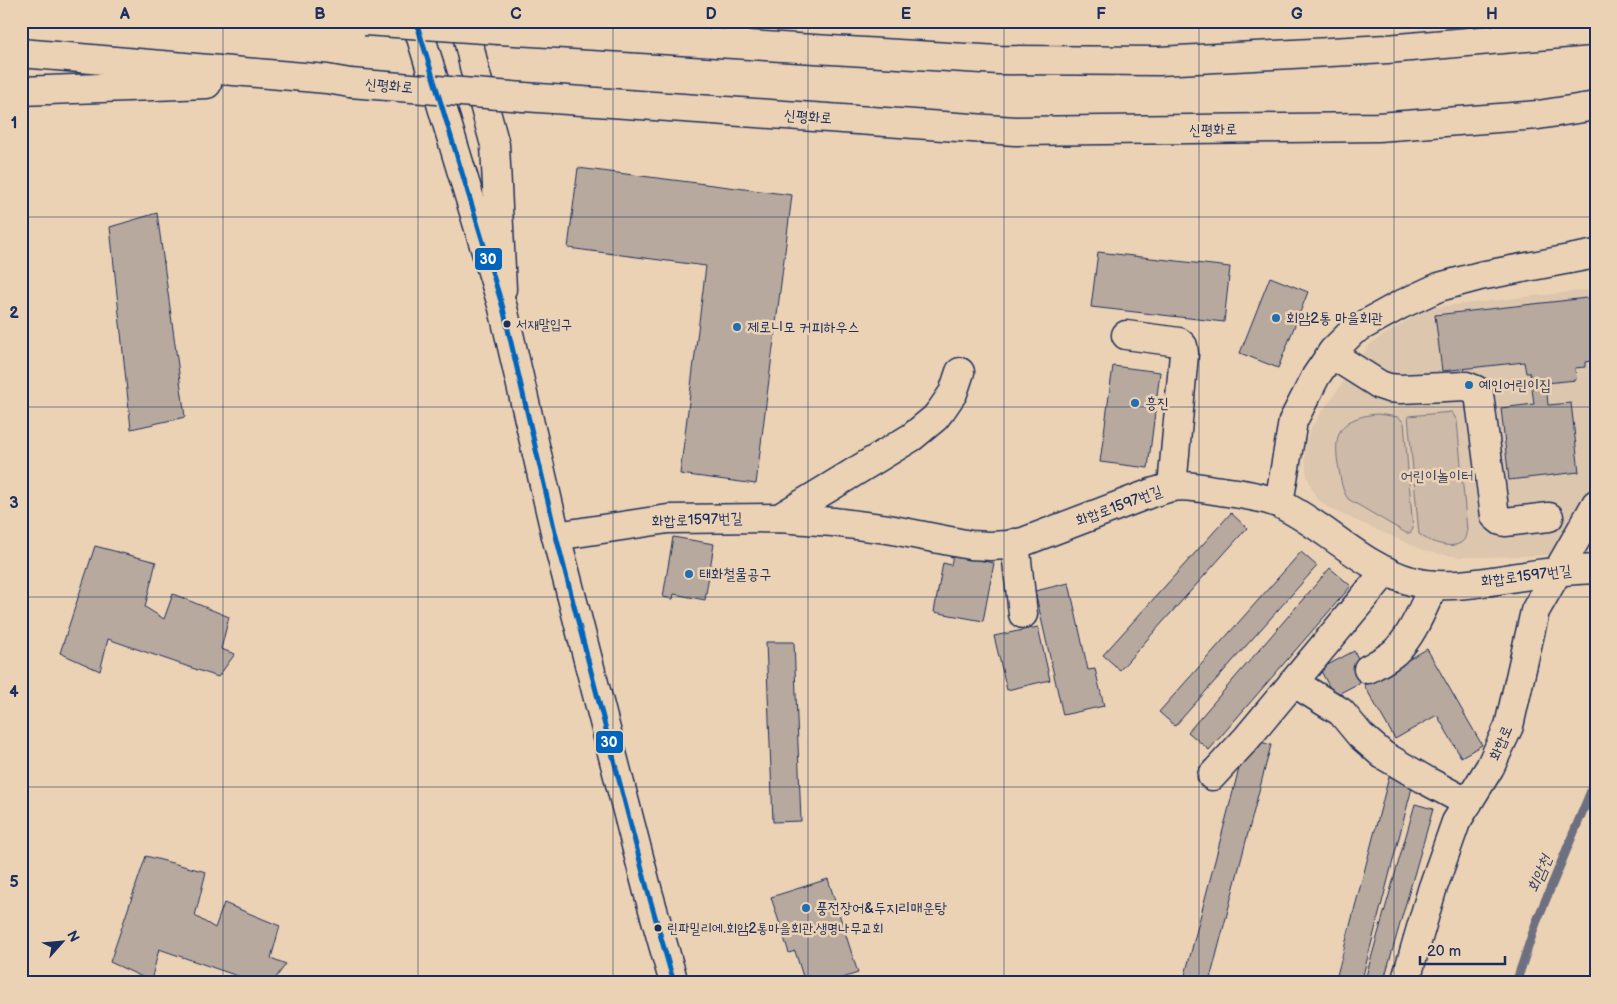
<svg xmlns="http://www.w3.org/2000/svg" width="1617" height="1004" font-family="'Balsamiq Sans','Poor Story',sans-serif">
<rect width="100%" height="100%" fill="#ecd2b4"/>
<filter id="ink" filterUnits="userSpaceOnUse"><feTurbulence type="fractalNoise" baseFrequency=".02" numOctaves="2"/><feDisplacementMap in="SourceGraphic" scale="10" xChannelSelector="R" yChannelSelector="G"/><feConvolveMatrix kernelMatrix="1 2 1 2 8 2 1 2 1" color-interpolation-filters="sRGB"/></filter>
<g filter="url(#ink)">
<polygon fill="#dcc6ae" points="1596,289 1596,484 1568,541 1554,555 1489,557 1460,557 1438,554 1425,551 1339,513 1327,507 1316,498 1307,476 1304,446 1312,426 1371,343 1428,308"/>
<g fill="#cebaa8" stroke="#747483">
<path d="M1452 412 1457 421 1467 530C1466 532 1466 535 1465 538 1458 553 1428 542 1419 534L1408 416Z"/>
<path d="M1377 414 1398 417 1404 422 1413 529 1410 533H1406L1348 499C1342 490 1341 481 1339 470 1332 433 1339 418 1377 414Z"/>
</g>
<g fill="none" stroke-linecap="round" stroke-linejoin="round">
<polyline stroke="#6d6f80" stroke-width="9" points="1516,983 1536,923 1596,779"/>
</g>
<g fill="#b8a99f" stroke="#1b2f5e">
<polygon points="578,168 792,195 756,484 680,474 706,266 568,248"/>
<polygon points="157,213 185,417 131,429 110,227"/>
<polygon points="1098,252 1230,267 1224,322 1091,307"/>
<polygon points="1270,277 1308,292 1278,368 1240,353"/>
<polygon points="1596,297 1596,360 1585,362 1585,367 1575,368 1576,380 1546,383 1548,405 1571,403 1579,472 1509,480 1501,408 1534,404 1530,373 1526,373 1524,362 1442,371 1435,315"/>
<polygon points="1113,366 1160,372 1148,468 1100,462"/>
<polygon points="1231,513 1247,528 1120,670 1103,655"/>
<polygon points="673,537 714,544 705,600 674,594 673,599 663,597"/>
<polygon points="95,546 156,562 145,607 164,619 173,594 229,617 221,649 235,654 218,677 108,639 100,671 60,653"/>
<polygon points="1301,552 1317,566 1175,726 1159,712"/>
<polygon points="953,555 994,563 983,621 934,612 943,563 951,565"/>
<polygon points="1330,568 1351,586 1209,750 1188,732"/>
<polygon points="1069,583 1088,670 1095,669 1104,706 1063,715 1035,591"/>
<polygon points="1038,627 1050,680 1007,690 994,636"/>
<polygon points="766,642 794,642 801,821 773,822"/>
<polygon points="1427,649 1482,745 1461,757 1437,715 1395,739 1364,685"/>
<polygon points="1354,651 1369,678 1334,696 1320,669"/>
<polygon points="1247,738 1271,745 1209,983 1183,983"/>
<polygon points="1390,773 1414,780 1361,983 1335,983"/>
<polygon points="1415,804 1433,809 1383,983 1364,983"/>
<polygon points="146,856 206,872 195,916 215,928 224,903 280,926 271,958 286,964 272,983 258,983 159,949 151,981 110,962"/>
<polygon points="828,879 858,973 827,983 805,983 795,951 789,953 771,897"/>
</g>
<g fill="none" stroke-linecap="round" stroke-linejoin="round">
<g stroke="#1b2f5e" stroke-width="31">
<g id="minor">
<polyline points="464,21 475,71 495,145 502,289"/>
<polyline points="1126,335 1179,342 1183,346 1184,354 1172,487"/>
<polyline points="1331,354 1380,385 1389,388 1401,389 1466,386 1476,390 1479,394 1495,516 1501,521 1505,522 1549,517"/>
<polyline points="1279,503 1293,421 1316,376 1333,351 1353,331 1400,305 1439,287 1480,276 1596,254"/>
<polyline points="779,518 912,437 935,418 942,409 953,393 960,372"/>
<path d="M556 536 668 519 779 518 833 522 888 529 970 545 990 546 1008 545 1023 542 1154 492C1160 491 1166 488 1172 487 1188 484 1205 489 1221 491 1237 493 1266 498 1280 504 1326 526 1362 567 1411 581 1445 591 1489 581 1524 576 1548 572 1572 570 1596 569"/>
<polyline points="1015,543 1023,614"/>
<path d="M1368 669C1377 664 1387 659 1395 652 1413 635 1423 607 1434 585"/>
<polyline points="1293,682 1341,712 1360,735 1383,755 1429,782 1468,803"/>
<polyline points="1212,776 1247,738 1386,571"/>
<polyline points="1405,983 1432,890 1456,822 1490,767 1509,726 1535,611 1596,504"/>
</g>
</g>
<g stroke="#1b2f5e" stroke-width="31">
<polyline id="major" points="416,21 503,308 556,536 648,892 674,983"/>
</g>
<g stroke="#1b2f5e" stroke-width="31">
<g id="highway">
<polyline points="499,30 999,60 1159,61 1387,49 1596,31"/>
<polyline points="21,53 327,79 350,83"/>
<polyline points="21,91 207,84"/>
<polyline points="524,97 1015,131 1378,127 1538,115 1596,106"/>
</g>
</g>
<use href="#minor" stroke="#ecd2b4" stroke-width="28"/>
<use href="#major" stroke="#ecd2b4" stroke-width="28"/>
<use href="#highway" stroke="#ecd2b4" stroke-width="28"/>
<g stroke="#1b2f5e" stroke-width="31" stroke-linecap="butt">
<g id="highway-bridge">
<polyline points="365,21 499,30"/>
<polyline points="350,83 524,97"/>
</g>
</g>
<use href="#highway-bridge" stroke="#ecd2b4" stroke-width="28"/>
<g stroke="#ecd2b4" stroke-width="9">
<polyline id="bus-1" points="416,21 503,308 556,536 648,892 674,983"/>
</g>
<use href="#bus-1" stroke="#0065bd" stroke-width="5"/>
</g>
</g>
<path fill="none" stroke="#1b2f5e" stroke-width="1" stroke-opacity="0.55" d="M223 21V983M418 21V983M613 21V983M808 21V983M1004 21V983M1199 21V983M1394 21V983M21 217H1596M21 407H1596M21 597H1596M21 787H1596"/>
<g fill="#1f6fb2" stroke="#ecd2b4" stroke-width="2">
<circle cx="1276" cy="318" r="5"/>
<circle cx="737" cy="327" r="5"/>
<circle cx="1469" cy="385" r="5"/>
<circle cx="1135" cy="403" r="5"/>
<circle cx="689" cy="574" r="5"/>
<circle cx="806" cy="908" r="5"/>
</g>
<g fill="#1b2f5e" stroke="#ecd2b4" stroke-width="2">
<circle cx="507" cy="324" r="4.5"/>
<circle cx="658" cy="928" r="4.5"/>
</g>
<g text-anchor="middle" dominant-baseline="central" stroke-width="5" stroke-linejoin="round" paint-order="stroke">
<g font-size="14" fill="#1b2f5e" stroke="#ecd2b4" text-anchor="start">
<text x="516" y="324">서재말입구</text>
<text x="667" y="928">린파밀리에.회암2통마을회관.생명나무교회</text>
</g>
<g font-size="15" fill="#1b2f5e" stroke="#ecd2b4">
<text transform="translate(389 86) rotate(5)">신평화로</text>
<text transform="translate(808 117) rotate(4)">신평화로</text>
<text transform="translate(1213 130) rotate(-1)">신평화로</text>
<text transform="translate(1119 506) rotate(-20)">화합로1597번길</text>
<text transform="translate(697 520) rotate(-2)">화합로1597번길</text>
<text transform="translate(1526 576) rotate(-7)">화합로1597번길</text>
<text transform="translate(1501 743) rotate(-67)">화합로</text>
</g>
<g font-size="15" fill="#1b2f5e" stroke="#ecd2b4" text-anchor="start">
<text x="1286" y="318">회암2통 마을회관</text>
<text x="747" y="327">제로니모 커피하우스</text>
<text x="1479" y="385">예인어린이집</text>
<text x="1145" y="403">흥진</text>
<text x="699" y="574">태화철물공구</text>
<text x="816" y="908">풍전장어&amp;두지리매운탕</text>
</g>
<g font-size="15" fill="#364469" stroke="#ecd2b4">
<text x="1437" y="476">어린이놀이터</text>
</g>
<g font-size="16" font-style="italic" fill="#364469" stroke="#ecd2b4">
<text transform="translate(1540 874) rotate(-67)">회암천</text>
</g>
</g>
<g stroke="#ecd2b4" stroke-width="2">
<rect x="474" y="247" width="29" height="24" rx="5" fill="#0065bd"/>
<rect x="595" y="730" width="29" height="24" rx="5" fill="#0065bd"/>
</g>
<g font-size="14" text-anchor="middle" font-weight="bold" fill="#fff">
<text x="488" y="264">30</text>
<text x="609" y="747">30</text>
</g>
<rect width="1617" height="1004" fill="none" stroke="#ecd2b4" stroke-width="55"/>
<g transform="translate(62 942) rotate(63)" stroke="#ecd2b4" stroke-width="4" paint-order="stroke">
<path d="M0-4L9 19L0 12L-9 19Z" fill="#1b2f5e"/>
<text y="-8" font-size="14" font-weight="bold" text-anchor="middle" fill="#1b2f5e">N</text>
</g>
<path d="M1420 956v8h85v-8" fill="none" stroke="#1b2f5e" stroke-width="2.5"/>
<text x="1427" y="956" font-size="15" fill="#1b2f5e" stroke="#ecd2b4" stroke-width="4" paint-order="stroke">20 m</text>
<rect x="28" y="28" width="1562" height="948" fill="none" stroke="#1b2f5e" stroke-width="2"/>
<g font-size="16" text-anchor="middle" font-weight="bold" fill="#1b2f5e">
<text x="125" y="19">A</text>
<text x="320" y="19">B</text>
<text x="516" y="19">C</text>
<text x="711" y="19">D</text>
<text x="906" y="19">E</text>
<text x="1101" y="19">F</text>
<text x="1297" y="19">G</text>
<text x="1492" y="19">H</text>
<text x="14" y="128">1</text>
<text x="14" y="318">2</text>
<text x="14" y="508">3</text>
<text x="14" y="697">4</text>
<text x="14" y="887">5</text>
</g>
</svg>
